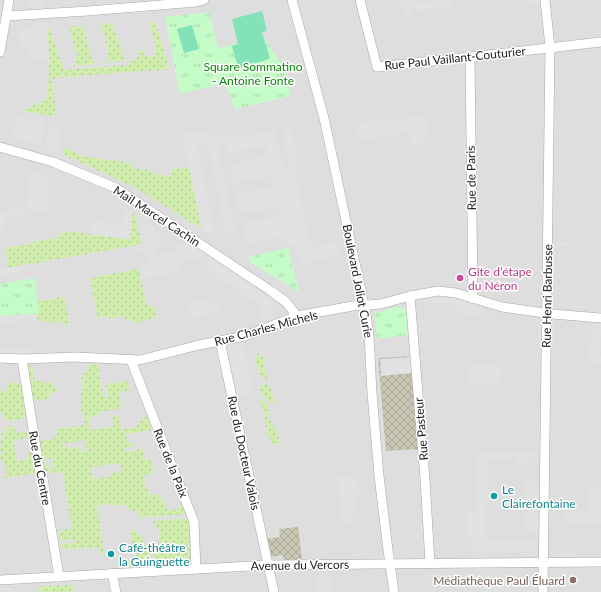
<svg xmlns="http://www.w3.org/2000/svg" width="601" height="592" font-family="Lato,sans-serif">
<defs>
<pattern id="construction-cross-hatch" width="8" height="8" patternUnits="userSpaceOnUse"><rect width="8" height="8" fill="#c7c6b3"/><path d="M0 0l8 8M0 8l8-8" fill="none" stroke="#abaa9a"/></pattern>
<pattern id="grass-dots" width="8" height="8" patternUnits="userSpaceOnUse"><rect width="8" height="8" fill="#d0edad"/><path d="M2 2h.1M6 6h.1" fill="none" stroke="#b2cb95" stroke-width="1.8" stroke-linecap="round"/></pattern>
<pattern id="park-tufts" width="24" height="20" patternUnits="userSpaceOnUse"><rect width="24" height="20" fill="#c5fbc6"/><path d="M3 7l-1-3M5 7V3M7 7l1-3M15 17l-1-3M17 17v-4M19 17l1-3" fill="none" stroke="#a9d7aa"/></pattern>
</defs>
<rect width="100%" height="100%" fill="#f2eee8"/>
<rect fill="#dfdede" x="0" y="0" width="601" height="592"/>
<g fill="url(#construction-cross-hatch)">
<polygon points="412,356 418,449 386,451 378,358"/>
<polygon points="298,527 302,560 284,560 283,555 269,557 266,539 280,537 279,529"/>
</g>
<g fill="url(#grass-dots)" fill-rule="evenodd">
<polygon points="155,21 169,69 54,78 52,79 56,116 25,112 26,109 42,102 47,97 50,61 47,29 49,28 64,70 128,65 130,61 140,57 138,51 143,50 145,56 150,57 155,56 155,44 150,23"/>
<polygon points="112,23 125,61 100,62 109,60 107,53 109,52 101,24"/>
<polygon points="82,26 94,64 74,66 73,64 77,62 75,57 78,56 69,27"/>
<polygon points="64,148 86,157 131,163 133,168 152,171 152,174 171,176 172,169 189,168 202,229 134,187 62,154"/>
<polygon points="132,213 134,214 142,244 8,268 6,247 13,247 34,243 35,241 57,238 64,231 129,239"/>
<path d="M138 269 147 306H154L157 318 133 323 132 319 126 320 125 315C119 317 112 320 105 316L98 318 90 278Z"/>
<polygon points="64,297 69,324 63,326 61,321 53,322 37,321 37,314 39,314 37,301"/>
<polygon points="258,353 265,359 264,365 269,381 259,374 260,370 255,363"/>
<polygon points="30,364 30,366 33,366 34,381 40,380 43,382 51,382 53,387 56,387 58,392 49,393 50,398 32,401 26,366"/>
<path d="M89 364H98L103 398 109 397 106 384 127 381 130 390 119 392 121 409 97 412V416L89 417 90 430 114 427 113 416 118 415 121 430C130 428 140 429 141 419L146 415 152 430 125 434 128 443 133 442 134 446 124 448 125 452 143 449V459H150L153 470 151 474 144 475 145 488 148 489 149 495 158 494 160 496 161 502 165 501 166 510 178 509 182 503 188 514 139 518 138 510 128 511V505C117 506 108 504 97 505L104 557H101L100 547 62 549 61 544 76 542 75 539 61 541 59 531 72 528 63 472 50 474 49 470 42 472 38 445 41 444 40 440H54L53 436 58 435 57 429 85 425 84 412H82C81 404 82 396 81 388L83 387 82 375 88 371ZM86 440V443H85L87 451 81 452 80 447 67 449V446L62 447 61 444ZM53 458 55 469 53 470 52 467 47 468 44 460ZM121 463 122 472 112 473 109 477 93 479 91 467Z"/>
<path d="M19 368 28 416C22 420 12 421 5 420L4 413H0V387L1 392 6 391 9 384 13 382 19 385 21 384Z"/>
<path d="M263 381 271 389 274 404C264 399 261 396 260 385L263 386Z"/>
<polygon points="259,398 268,405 270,420 263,410"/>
<polygon points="264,414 274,426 280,444 272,444 268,434"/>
<polygon points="14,426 15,433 29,431 30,437 13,440 16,461 27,459 27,454 33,452 36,473 0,479 0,478 5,477 7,474 3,460 0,460 0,455 4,454 4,451 0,451 0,448 2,448 0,439 3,439 2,432 7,431 6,427"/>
<polygon points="183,519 189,520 191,563 154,564 154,554 160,538 160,532 153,521"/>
<path d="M136 529 137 535 142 536 143 543 150 549V564L128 566 127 562 136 558C135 549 131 541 130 531Z"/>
<polygon points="72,585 74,592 39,592 38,587"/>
</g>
<g fill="url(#park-tufts)">
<polygon points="209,12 218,48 264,38 284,68 291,96 235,109 225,83 180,94 165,17"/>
<polygon points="288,248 299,292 250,262 249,256"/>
<polygon points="35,278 39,314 0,316 0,284"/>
<polygon points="398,307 406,310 407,312 408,335 377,339 374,313"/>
</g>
<g fill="#84e2b8">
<polygon points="262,11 267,31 262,32 270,59 238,68 232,46 238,44 232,19"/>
<polygon points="192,25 199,49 184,53 177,29"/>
</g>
<g fill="#e1e1e1">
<polygon points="28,0 43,0 43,6 28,7"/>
<polygon points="401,0 416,0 419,3 452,0 452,7 411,11 411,19 404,20"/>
<polygon points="524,0 541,0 540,4 525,5"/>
<polygon points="46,22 50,61 29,59 30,48 18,47 19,29 32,30 32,23"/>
<polygon points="426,116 430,141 411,144 409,132 357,141 356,130 360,130 359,123"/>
<polygon points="17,117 43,120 41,128 46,130 41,146 13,137"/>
<polygon points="50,127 57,129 60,132 57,152 44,147"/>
<polygon points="291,127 299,165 294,166 310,245 313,247 331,242 338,244 340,256 300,264 296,245 287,246 284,236 247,244 242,224 280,216 279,206 240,214 236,194 274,186 273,176 234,183 230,164 268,156 266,145 228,153 222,138 222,145 218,150 235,231 226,232 208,144 197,146 215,232 205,232 202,229 181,132 239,137 275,130 283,168 289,167 282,129"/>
<polygon points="30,170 49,177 47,212 39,212 32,209 26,208"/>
<polygon points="23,208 23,215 5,218 3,233 0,233 0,212"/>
<polygon points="124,210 132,213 130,239 90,235 91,221 122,224"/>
<polygon points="146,222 153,226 156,235 161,234 163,245 155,247 156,254 176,251 175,246 189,242 273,301 270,319 262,321 259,303 209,272 208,265 206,266 205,260 202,261 201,258 178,263 180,272 142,279 139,267 151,265 148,251 137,253 136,247 143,244 139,226 144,224"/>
<rect x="557" y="242" width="16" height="5"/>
<polygon points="29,264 31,270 0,275 0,269"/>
<polygon points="443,294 482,305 481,315 462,315 461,311 457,310 456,304 419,303 419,298"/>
<polygon points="209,299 210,305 218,304 220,311 200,315 200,317 191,319 187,304"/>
<polygon points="37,314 37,321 0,323 0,316"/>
<polygon points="538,323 545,328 544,378 540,378 541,345 537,342"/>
<polygon points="586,325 601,325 601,335 599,336 598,357 601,358 601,364 589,363 591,331 585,331"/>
<polygon points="243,341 254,393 237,396 227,348 229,344"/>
<polygon points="2,348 37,348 37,355 2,354"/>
<polygon points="411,357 412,373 381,376 380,359"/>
<polygon points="469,364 502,365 501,384 469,384"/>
<polygon points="477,453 539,453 539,459 531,459 530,464 516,464 516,458 487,458 486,539 537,540 537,551 522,551 522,552 473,552 473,542 466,542 466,512 476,511"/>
<polygon points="357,475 359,495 355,495 356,511 352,511 353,522 342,523 337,478"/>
<polygon points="525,478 538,482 538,532 525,529"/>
<polygon points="590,488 601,488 601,524 572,523 565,520 565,513 590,513"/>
<rect x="556" y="553" width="22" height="6"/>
<polygon points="330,576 332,592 315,592 314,577"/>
<rect x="493" y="577" width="8" height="15"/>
</g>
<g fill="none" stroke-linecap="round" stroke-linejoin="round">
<g stroke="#a8a8a8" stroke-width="10">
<g id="minor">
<polyline points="292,0 324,118 366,314 369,336 372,393 379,476 388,550 394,592"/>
<polyline points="360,0 377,67 470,57 601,42"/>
<polyline points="7,16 88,11 196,2 204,0"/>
<polyline points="0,52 9,0"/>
<polyline points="470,57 473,299"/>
<polyline points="0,147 53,162 116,188 271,291 286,302 297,316"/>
<polyline points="410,296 425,479 430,563"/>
<polyline points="220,341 274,592"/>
<polyline points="0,358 22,359 75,357 140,360 199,345 245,336 297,316 353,306 381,304 410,296 438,291 456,293 502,307 552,314 601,318"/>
<polyline points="22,359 40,473 43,478 59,577"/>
<polyline points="131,360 194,522 196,569"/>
<polyline points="112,573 116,592"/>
<polyline points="0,580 268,565 601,562"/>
<polyline points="543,592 550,47 545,0"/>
</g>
</g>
<use href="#minor" stroke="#fff" stroke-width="9"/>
</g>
<circle fill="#d1479c" stroke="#fff" stroke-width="1.5" cx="460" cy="278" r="4"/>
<g fill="#0f9aa8" stroke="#fff" stroke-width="1.5">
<circle cx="494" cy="496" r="4"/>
<circle cx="111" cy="554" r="4"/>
</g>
<circle fill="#8d6e63" stroke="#fff" stroke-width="1.5" cx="573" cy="580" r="4"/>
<g text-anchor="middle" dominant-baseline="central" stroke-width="3" stroke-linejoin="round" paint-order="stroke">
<g font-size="12" fill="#212121" stroke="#fff">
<text transform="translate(455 58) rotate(-6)">Rue Paul Vaillant-Couturier</text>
<text transform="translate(471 178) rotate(-91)">Rue de Paris</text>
<text transform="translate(157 216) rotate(33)">Mail Marcel Cachin</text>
<text transform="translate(358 281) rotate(79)">Boulevard Joliot Curie</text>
<text transform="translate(547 296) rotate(-89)">Rue Henri Barbusse</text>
<text transform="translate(266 328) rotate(-15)">Rue Charles Michels</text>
<text transform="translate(421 429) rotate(-95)">Rue Pasteur</text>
<text transform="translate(244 453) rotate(78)">Rue du Docteur Valois</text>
<text transform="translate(171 463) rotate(68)">Rue de la Paix</text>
<text transform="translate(40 468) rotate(79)">Rue du Centre</text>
<text transform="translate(300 565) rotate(-1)">Avenue du Vercors</text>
</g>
<g font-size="12" fill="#08860a" stroke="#fff">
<text x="253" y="66">Square Sommatino<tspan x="253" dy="14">- Antoine Fonte</tspan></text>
</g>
<g font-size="12" fill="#b23c85" stroke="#fff" text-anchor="start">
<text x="468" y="271">Gîte d’étape<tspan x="468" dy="14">du Néron</tspan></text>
</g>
<g font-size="12" fill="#0d838f" stroke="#fff" text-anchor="start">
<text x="502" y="489">Le<tspan x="502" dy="14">Clairefontaine</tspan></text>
<text x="119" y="547">Café-théâtre<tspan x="119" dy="14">la Guinguette</tspan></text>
</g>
<g font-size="12" fill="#785e54" stroke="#fff" text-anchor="end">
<text x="565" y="580">Médiathèque Paul Éluard</text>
</g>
</g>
</svg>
